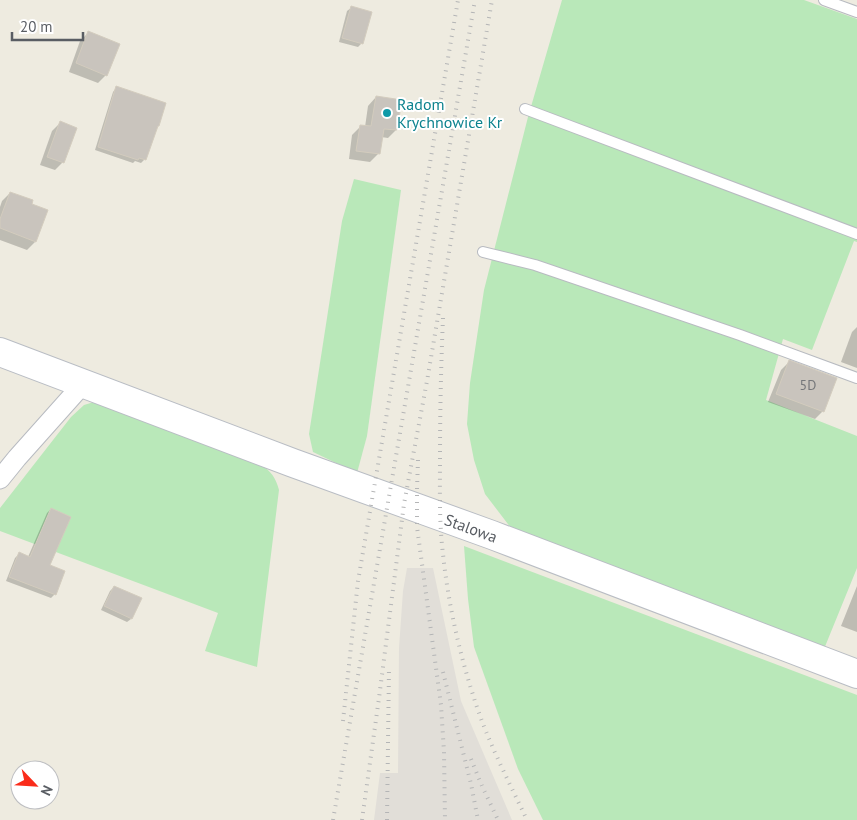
<svg xmlns="http://www.w3.org/2000/svg" width="857" height="820" font-family="'PT Sans',sans-serif">
<rect width="100%" height="100%" fill="#eeebe0"/>
<polygon fill="#e1ded8" points="407,568 433,568 461,701 512,820 374,820 380,773 398,773 399,648 403,591"/>
<g fill="#b9e8b9">
<polygon points="562,0 804,0 857,19 857,242 854,241 812,350 783,339 766,400 857,436 857,568 824,649 514,532 485,494 474,460 467,424 470,383 484,290 528,117"/>
<polygon points="354,179 401,190 367,436 357,473 313,452 309,434 342,221"/>
<path d="M94 402 261 465C271 471 276 478 279 490L257 667 205 651 218 613 0 531V508L71 417 84 405Z"/>
<polygon points="464,546 857,695 857,820 543,820 518,769 474,647 468,599"/>
</g>
<g fill="#0003">
<polygon points="351,8 362,43 358,47 339,42 347,11"/>
<polygon points="88,33 106,75 98,83 69,72 80,41"/>
<polygon points="116,88 156,128 145,159 141,163 135,161 133,163 95,150 113,92"/>
<polygon points="376,97 396,130 388,138 381,137 378,154 370,162 349,159 352,135 360,127 365,127 368,106"/>
<polygon points="60,123 63,162 55,170 40,165 52,131"/>
<polygon points="10,193 35,242 27,250 0,240 0,207 2,201"/>
<polygon points="857,327 857,368 841,362 852,332"/>
<polygon points="789,362 823,411 815,419 768,402 781,370"/>
<polygon points="51,509 49,565 55,594 51,598 6,581 15,558 19,554 28,557 47,513"/>
<polygon points="857,586 857,632 841,626"/>
<polygon points="114,587 140,599 131,619 127,622 101,610 110,591"/>
</g>
<g fill="#c9c4bd" stroke="#d3ccbe">
<polygon points="351,6 372,12 363,44 342,38"/>
<polygon points="88,31 120,44 107,76 76,63"/>
<polygon points="116,86 166,103 159,126 158,126 146,160 139,158 138,160 98,147"/>
<polygon points="376,96 402,100 397,130 384,129 380,154 356,151 360,125 371,126"/>
<polygon points="60,121 77,128 64,163 47,157"/>
<polygon points="10,192 33,200 32,204 48,210 36,242 0,228 0,219"/>
<polygon points="789,360 837,378 824,412 776,394"/>
<polygon points="51,508 71,517 50,565 65,571 56,595 9,577 19,552 30,557"/>
<polygon points="114,586 142,598 132,619 104,606"/>
</g>
<g fill="none" stroke-linecap="round" stroke-linejoin="round">
<g stroke="#b8bbc1" stroke-width="12">
<g id="lane">
<polyline points="824,0 857,12"/>
<polyline points="525,109 857,234"/>
<polyline points="483,252 535,265 740,335 857,378"/>
</g>
</g>
<g stroke="#b8bbc1" stroke-width="21">
<polyline id="street" points="0,479 17,458 83,384"/>
</g>
<g stroke="#b9bdc4" stroke-width="30">
<polyline id="secondary" points="0,352 293,463 492,535 857,674"/>
</g>
<use href="#lane" stroke="#fff" stroke-width="10"/>
<use href="#street" stroke="#fff" stroke-width="19"/>
<use href="#secondary" stroke="#fff" stroke-width="28"/>
<g stroke="#b4b5b6" stroke-width="4" stroke-dasharray="1 6" stroke-linecap="butt">
<path d="M443 318C441 365 440 412 440 459 440 490 439 522 443 554 448 602 459 652 474 698 487 740 508 780 527 820"/>
<polyline points="418,460 417,489 417,527 441,705 444,752 445,820"/>
<polyline points="443,672 471,784 478,820"/>
<polyline points="343,721 358,581 458,0"/>
<polyline points="471,759 482,786 498,820"/>
<polyline points="333,820 475,0"/>
<polyline points="362,820 379,698 404,504 427,381 492,0"/>
<polyline points="387,820 389,667"/>
</g>
</g>
<circle fill="#0f9aa8" stroke="#fff" stroke-width="2" cx="387" cy="113" r="5"/>
<g text-anchor="middle" dominant-baseline="central" stroke-width="4" stroke-linejoin="round" paint-order="stroke">
<g font-size="14" fill="#75777a">
<text x="808" y="385">5D</text>
</g>
<g font-size="16" fill="#0d838f" stroke="#fff" text-anchor="start">
<text x="397" y="104">Radom<tspan x="397" dy="18">Krychnowice Kr</tspan></text>
</g>
<g font-size="16" fill="#595d63" stroke="#fff">
<text transform="translate(471 528) rotate(20)">Stalowa</text>
</g>
</g>
<g transform="translate(35 785) rotate(115)"><circle r="24" fill="#ffffff" stroke="#bdbec1"/>
<path d="M0-4L9 19L0 12L-9 19Z" fill="#fa2c1a"/>
<text y="-8" font-size="14" font-weight="bold" text-anchor="middle" fill="#595d63">N</text>
</g>
<path d="M12 32v8h71v-8" fill="none" stroke="#595d63" stroke-width="2.5"/>
<text x="20" y="32" font-size="15" fill="#595d63" stroke="#ffffff" stroke-width="4" paint-order="stroke">20 m</text>
</svg>
